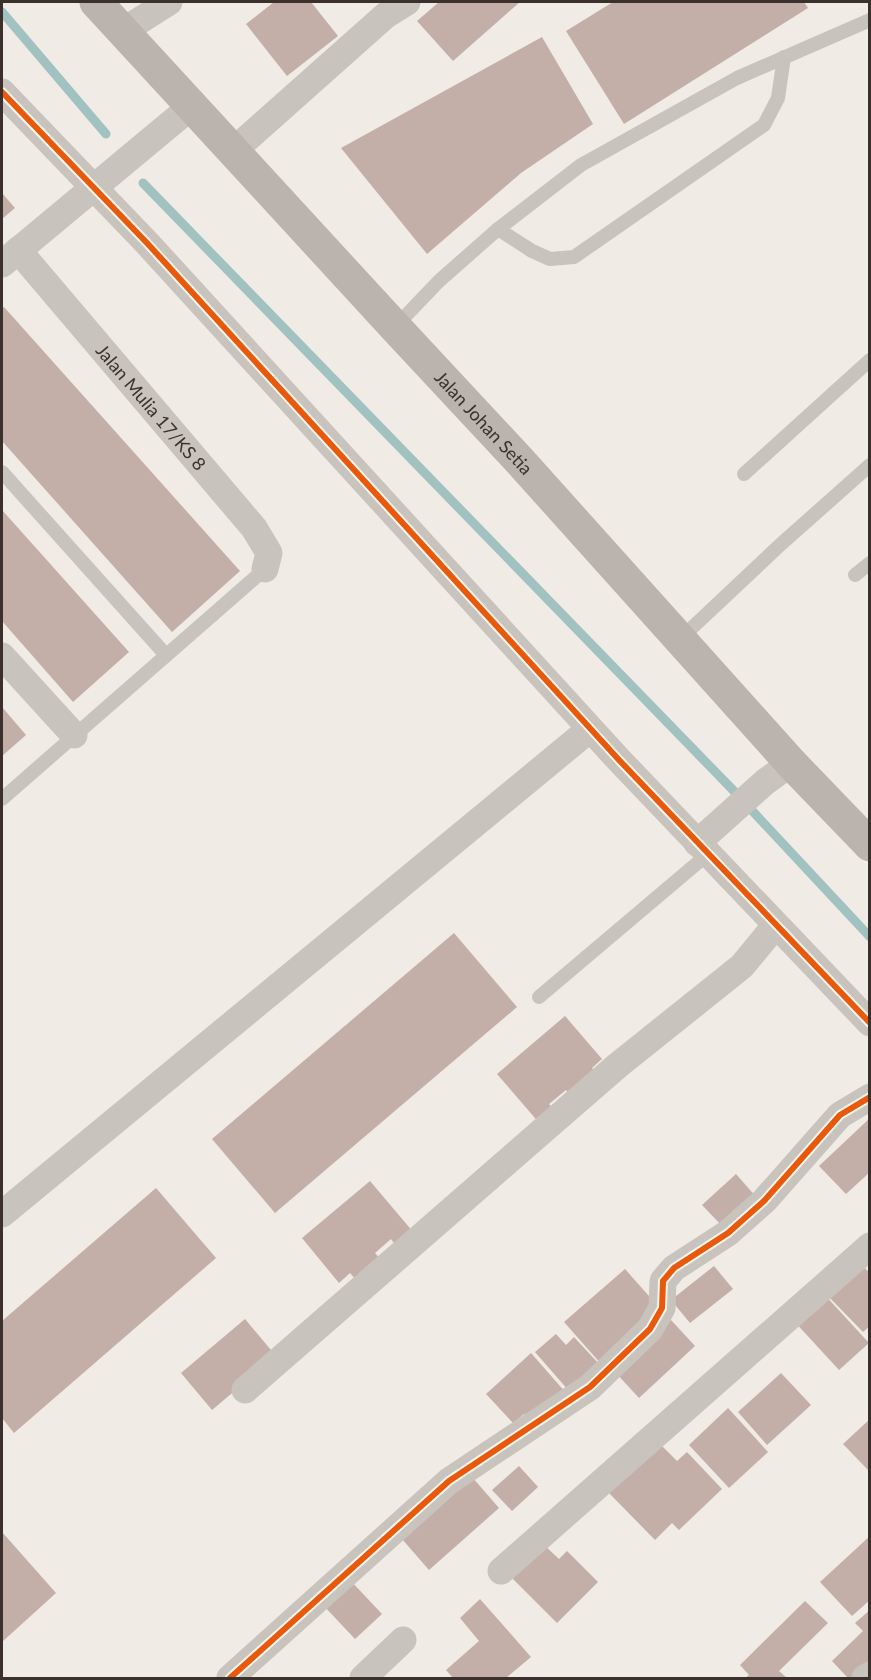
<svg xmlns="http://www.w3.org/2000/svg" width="871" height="1680" font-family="Lato,sans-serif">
<rect width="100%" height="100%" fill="#f0ebe5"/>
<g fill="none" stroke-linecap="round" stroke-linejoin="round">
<g stroke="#a1c2c1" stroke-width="9">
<polyline points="2,12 106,134"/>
<polyline points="143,183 731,788 870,937"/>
</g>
</g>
<g fill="#c3afa7">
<polygon points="274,2 311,2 338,36 287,76 246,24"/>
<polygon points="439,2 520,2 453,61 417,21"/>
<polygon points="613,2 804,2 808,8 624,124 566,31"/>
<polygon points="542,37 593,124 521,173 427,254 341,148"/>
<polygon points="2,193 15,208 2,219"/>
<polygon points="4,307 240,571 172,632 2,441 2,309"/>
<polygon points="2,510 129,652 73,702 2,621"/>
<polygon points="2,707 26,735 2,756"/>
<polygon points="454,933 517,1007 275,1213 212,1139"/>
<polygon points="565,1016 602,1059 592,1068 599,1076 573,1098 566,1090 549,1104 557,1113 541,1125 497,1074"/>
<polygon points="870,1118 870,1172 846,1194 819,1166"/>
<polygon points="736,1174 758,1199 725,1229 702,1205"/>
<polygon points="370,1181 414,1233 397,1247 391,1239 375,1253 383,1262 358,1282 350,1273 339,1283 302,1238"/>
<polygon points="156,1188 216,1258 14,1433 2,1418 2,1321"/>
<polygon points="860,1264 870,1273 870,1326 863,1332 827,1295"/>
<polygon points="714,1266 733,1289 690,1323 671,1300"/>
<polygon points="625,1269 656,1304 648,1325 602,1365 564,1322"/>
<polygon points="823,1293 869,1343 839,1370 793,1320"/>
<polygon points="245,1319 276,1356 212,1410 181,1373"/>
<polygon points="671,1320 695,1346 639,1398 615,1372"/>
<polygon points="556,1334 566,1345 574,1337 599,1364 569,1391 535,1352"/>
<polygon points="531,1353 567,1394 533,1424 524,1414 513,1423 486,1394"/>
<polygon points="781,1373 811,1405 767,1445 738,1412"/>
<polygon points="728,1408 768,1452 729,1488 689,1445"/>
<polygon points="870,1419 870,1472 843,1444"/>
<polygon points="660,1444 677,1461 687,1452 722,1489 679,1530 672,1523 655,1540 609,1493"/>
<polygon points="519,1466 538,1487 512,1511 492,1490"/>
<polygon points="472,1477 499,1508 429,1570 402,1539"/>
<polygon points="2,1532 56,1593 2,1642"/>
<polygon points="870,1536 870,1600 852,1616 820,1582"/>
<polygon points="545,1546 559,1559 567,1551 598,1582 557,1623 512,1578"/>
<polygon points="350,1580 382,1614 355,1639 323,1605"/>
<polygon points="480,1599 531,1657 506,1678 453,1678 446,1670 479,1641 460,1618"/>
<polygon points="805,1601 828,1623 779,1671 787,1678 745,1678 749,1675 740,1665"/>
<polygon points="870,1610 870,1672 862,1678 848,1678 832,1661 863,1631 855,1623"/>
</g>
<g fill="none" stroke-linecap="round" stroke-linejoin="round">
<g stroke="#c9c3be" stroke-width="14">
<polyline points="498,229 532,251 550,259 574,257 764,125 778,98 784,57"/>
<polyline points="395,327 439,281 498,229 581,165 737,78 870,20"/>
<polyline points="2,472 165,654"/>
<polyline points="744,474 870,360"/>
<polyline points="855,575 870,563"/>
<polyline points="679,640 780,545 870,465"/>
<polyline points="2,799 265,569"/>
<polyline points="539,997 708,854"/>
</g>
<g stroke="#c9c3be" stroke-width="27">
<polyline points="123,31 169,2"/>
<polyline points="2,92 147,243 619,760 870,1023"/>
<polyline points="233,151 386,15 407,2"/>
<path id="s1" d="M18 250 254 528 269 553 265 569"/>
<polyline points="2,264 193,105"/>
<polyline points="2,656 74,735"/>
<polyline points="697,843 765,782 791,763"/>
<polyline points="2,1214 590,729"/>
<polyline points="245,1390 617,1066 742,966 775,926"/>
<polyline points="501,1571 870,1246"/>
<polyline points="230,1678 449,1481 590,1387 650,1329 662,1308 663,1281 674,1268 728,1233 764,1201 840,1115 870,1097"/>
<polyline points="363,1678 403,1640"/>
<polyline points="865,1678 870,1675"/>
</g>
<path stroke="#bab3ae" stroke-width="33" id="s2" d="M96 2 395 327 519 460 791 763 870 845"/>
<g stroke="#fbf5ee" stroke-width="10">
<g id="cycleway">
<polyline points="2,92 147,243 619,760 870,1023"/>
<polyline points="230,1678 449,1481 590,1387 650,1329 662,1308 663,1281 674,1268 728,1233 764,1201 840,1115 870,1097"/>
</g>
</g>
<use href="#cycleway" stroke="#e8590c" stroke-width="6"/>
</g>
<g text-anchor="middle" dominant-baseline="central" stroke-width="4.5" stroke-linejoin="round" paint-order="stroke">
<g font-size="18" fill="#3b302b" stroke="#fbf5ee">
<text stroke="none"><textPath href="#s1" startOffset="206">Jalan Mulia 17/KS 8</textPath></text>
<text stroke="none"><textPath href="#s2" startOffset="572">Jalan Johan Setia</textPath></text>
</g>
</g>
<rect width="871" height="1680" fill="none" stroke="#3b302b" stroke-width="6"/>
</svg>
